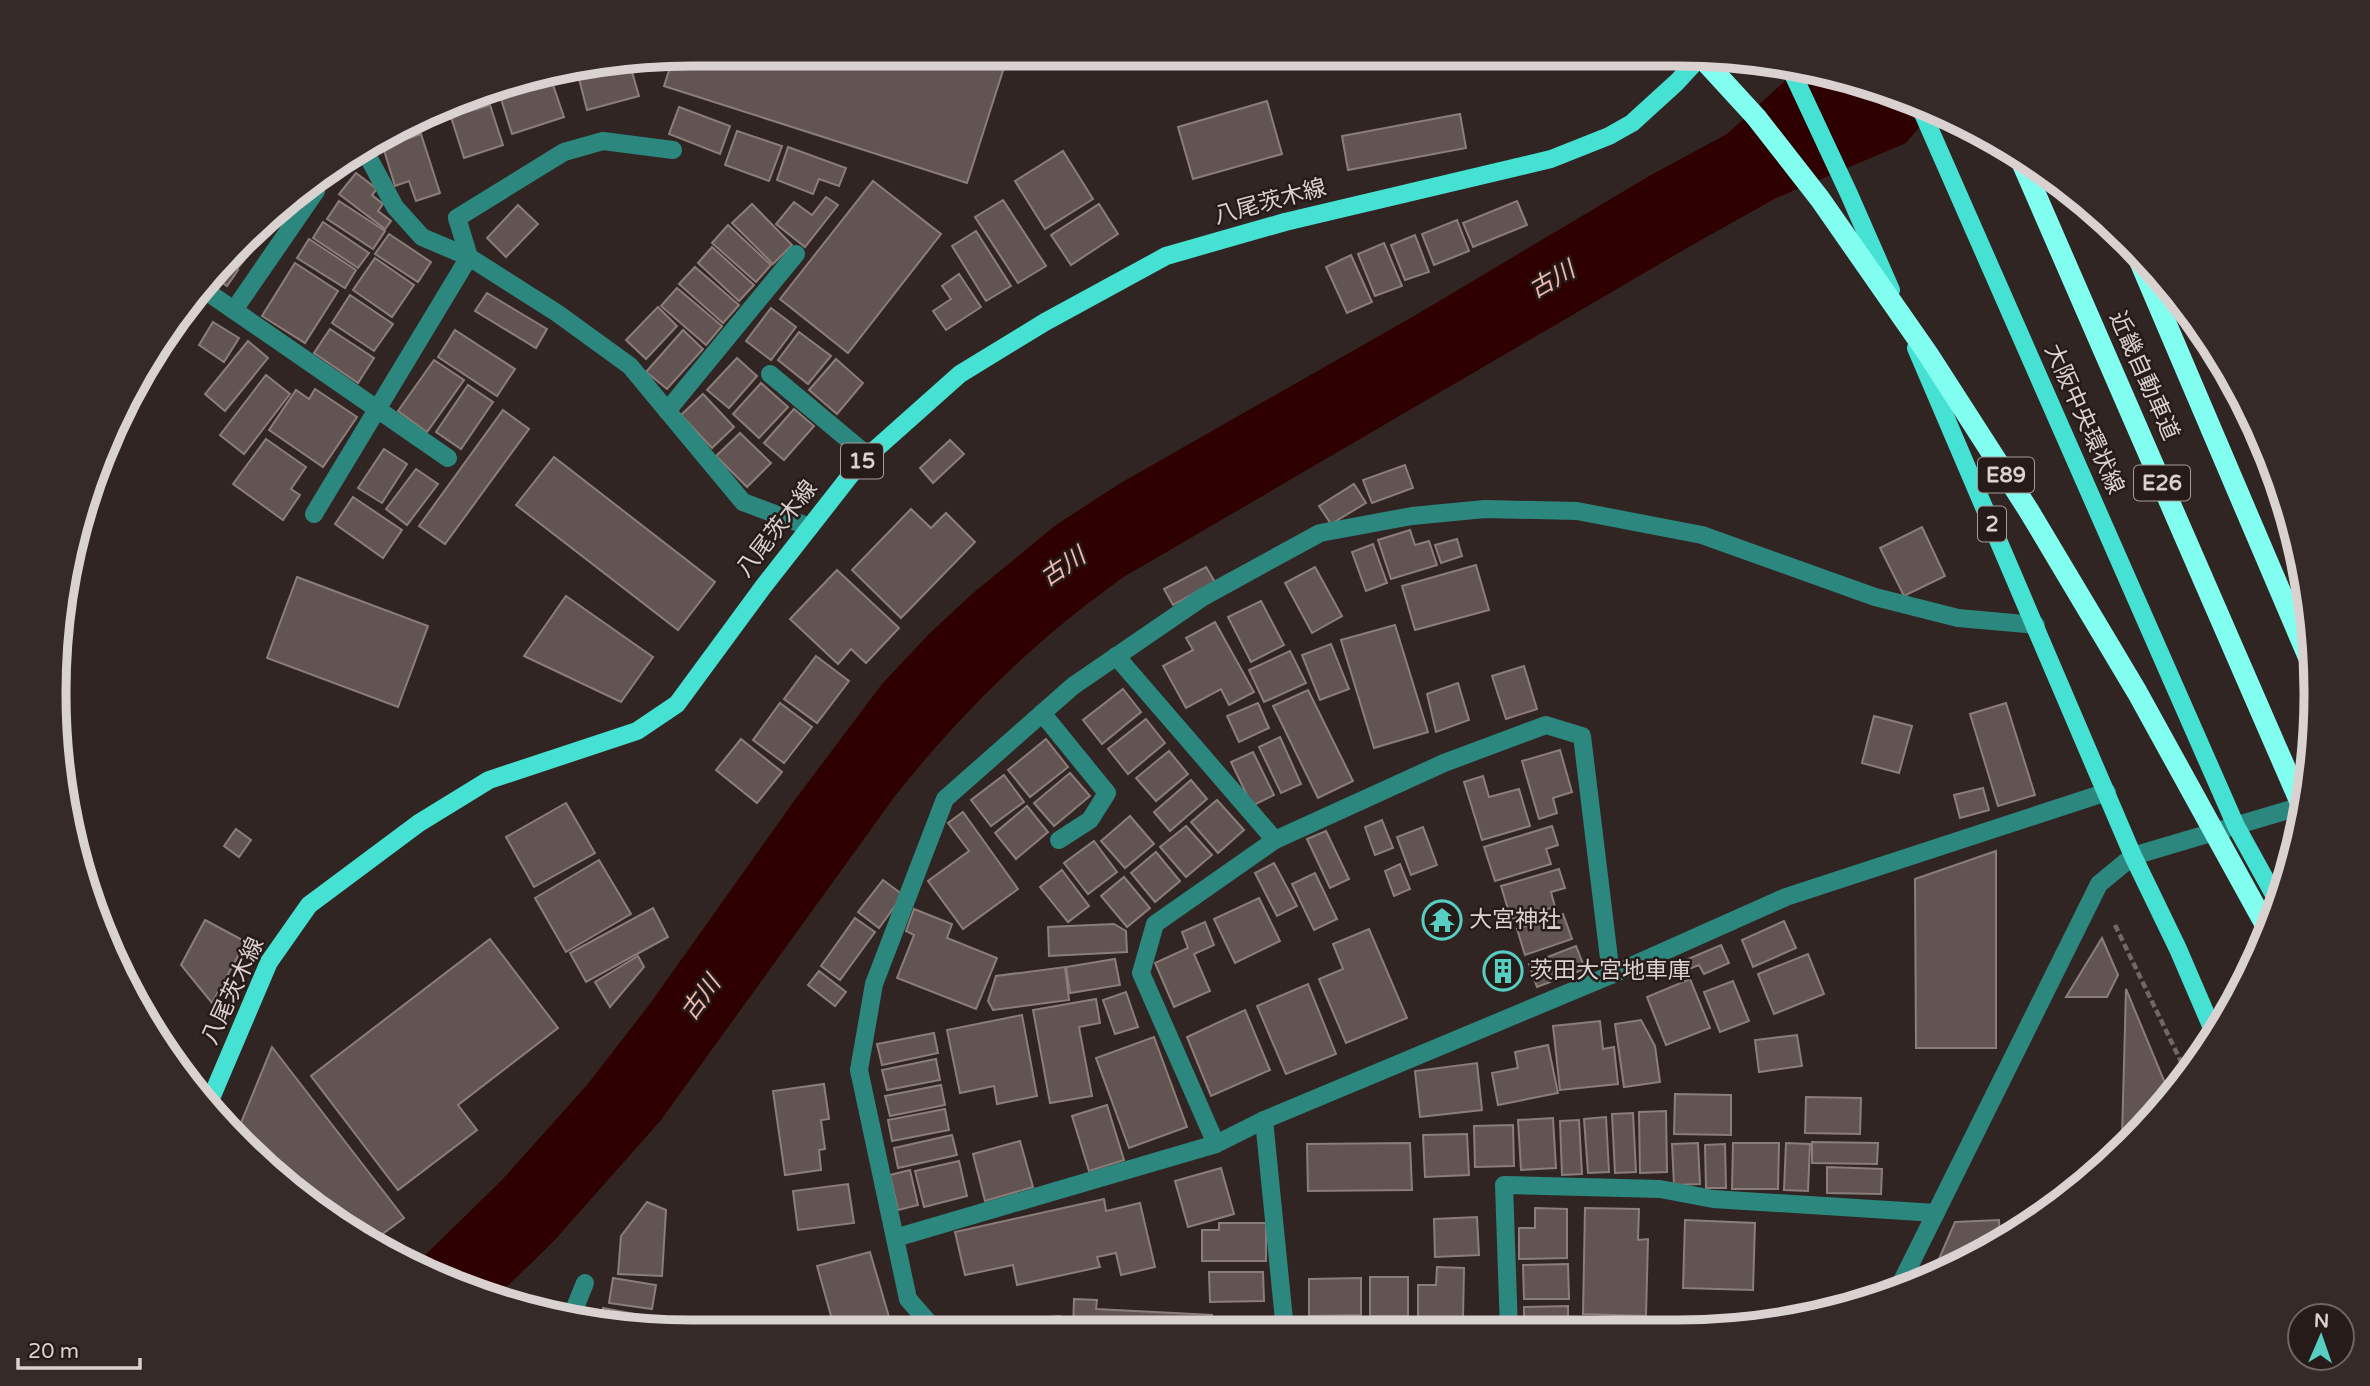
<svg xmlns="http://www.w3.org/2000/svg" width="2370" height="1386" font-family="'Varela Round','Noto Sans JP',sans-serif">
<rect width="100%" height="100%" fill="#312523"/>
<path fill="#2e0000" d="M1796 71 1882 88 1932 112 1906 143 1776 198 1687 248 1122 578C1033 642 963 711 895 796L661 1120 553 1242 494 1299 488 1298 417 1263 502 1180 587 1085 649 1005 794 801 882 684 929 634 972 594 1056 525 1119 484 1414 316 1651 175 1727 134Z"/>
<g fill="#625452" stroke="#8b7d7a" stroke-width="2">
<polygon points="693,54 1008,55 967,183 664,86 673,58"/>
<polygon points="630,65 639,96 587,110 578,75"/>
<polygon points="552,82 564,117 512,134 501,99"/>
<polygon points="486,89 488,95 461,102"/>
<polygon points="1267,101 1282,154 1193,179 1178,127"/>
<polygon points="490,105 503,145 464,158 451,117"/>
<polygon points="679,107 730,126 720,154 669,134"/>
<polygon points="1460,114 1466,148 1348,170 1342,136"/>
<polygon points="737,131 782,146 769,181 725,165"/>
<polygon points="421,134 440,193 416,201 409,181 395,186 383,147"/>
<polygon points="788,147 846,168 839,186 819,179 813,194 777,180"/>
<polygon points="1063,151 1093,199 1045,229 1015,181"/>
<polygon points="356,173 377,189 372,195 383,204 378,211 391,221 385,229 339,194"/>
<polygon points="873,181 941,234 848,353 780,299"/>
<polygon points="826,197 838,205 805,247 776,224 794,202 812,215"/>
<polygon points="1003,200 1046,266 1018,283 975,217"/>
<polygon points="339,201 385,231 373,249 327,219"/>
<polygon points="1517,201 1527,225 1473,247 1463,223"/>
<polygon points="752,204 792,245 773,264 732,223"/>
<polygon points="1099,204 1118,234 1071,265 1051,235"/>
<polygon points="518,205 538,224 506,257 487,238"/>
<polygon points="1457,220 1469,251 1434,265 1422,234"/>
<polygon points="323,222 369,253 358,268 313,238"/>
<polygon points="728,225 771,265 756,282 712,243"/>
<polygon points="976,231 1011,286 986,301 952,246"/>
<polygon points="389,234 431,262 418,282 375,254"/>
<polygon points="1415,235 1429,272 1405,280 1391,245"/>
<polygon points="309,239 356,270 345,288 297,258"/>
<polygon points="1384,243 1402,286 1375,296 1358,254"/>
<polygon points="248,246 253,249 238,268 232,263"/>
<polygon points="712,247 754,285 739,301 698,263"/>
<polygon points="1351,255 1372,302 1347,313 1326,267"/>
<polygon points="375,258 414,285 392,317 353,290"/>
<polygon points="295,263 338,291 305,343 262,316"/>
<polygon points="230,265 238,270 227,286 217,279"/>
<polygon points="695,267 739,305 723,323 679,284"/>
<polygon points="959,274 981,307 946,330 933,311 951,299 942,286"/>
<polygon points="677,288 722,326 706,345 661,306"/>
<polygon points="487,293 547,329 536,348 475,311"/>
<polygon points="350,295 393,324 374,351 332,323"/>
<polygon points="658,307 677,326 646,359 626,340"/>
<polygon points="771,308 796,327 771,360 746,341"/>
<polygon points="213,322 239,338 224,362 199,345"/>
<polygon points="330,329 374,358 358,383 314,353"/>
<polygon points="455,330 515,369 497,396 438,357"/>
<polygon points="683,330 703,349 667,389 646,372"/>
<polygon points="799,332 831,356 808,384 778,360"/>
<polygon points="248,341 268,358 225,411 205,394"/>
<polygon points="737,358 757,376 729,408 707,390"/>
<polygon points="836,359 863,383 837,414 809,390"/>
<polygon points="434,360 464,380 427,432 398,411"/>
<polygon points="266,375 290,394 244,454 220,435"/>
<polygon points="761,383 788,407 759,438 733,414"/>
<polygon points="468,385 493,402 461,449 436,432"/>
<polygon points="315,389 357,417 323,467 269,430 296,390 309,399"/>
<polygon points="703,394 734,427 712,448 681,415"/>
<polygon points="794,409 814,426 784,460 764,443"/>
<polygon points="503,410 529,429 445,544 419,526"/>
<polygon points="740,433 771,463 747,487 716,456"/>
<polygon points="266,439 306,467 291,489 300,495 283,520 233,484"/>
<polygon points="950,440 964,454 933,483 920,468"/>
<polygon points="384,449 407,464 382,503 358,488"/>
<polygon points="554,457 715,582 678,630 516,505"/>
<polygon points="1405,465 1413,488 1372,503 1363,480"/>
<polygon points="416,469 438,484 407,525 386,509"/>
<polygon points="1354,484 1366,503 1331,524 1319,506"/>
<polygon points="353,497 402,530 383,558 335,524"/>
<polygon points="911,509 931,528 946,513 975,542 901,618 852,570"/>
<polygon points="1922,527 1945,576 1904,596 1880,548"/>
<polygon points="1410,530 1415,545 1429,541 1437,565 1391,579 1378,540"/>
<polygon points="1457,539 1462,556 1441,563 1435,545"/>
<polygon points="1373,544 1387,583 1366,591 1352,552"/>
<polygon points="1476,565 1489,610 1415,630 1402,586"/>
<polygon points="1206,567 1215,582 1173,605 1164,589"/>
<polygon points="1315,567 1342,616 1312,633 1285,583"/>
<polygon points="837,570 899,628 866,663 851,649 838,664 790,619"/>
<polygon points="297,577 428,626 398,707 267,658"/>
<polygon points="566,596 653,657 621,702 524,656"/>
<polygon points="1261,601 1284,645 1251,662 1228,617"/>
<polygon points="1215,622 1254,692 1229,705 1221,689 1186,708 1163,666 1193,650 1186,638"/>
<polygon points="1395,625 1428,732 1374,748 1341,640"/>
<polygon points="1331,644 1349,689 1320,700 1302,655"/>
<polygon points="1290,651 1306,683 1264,702 1249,670"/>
<polygon points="816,656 849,681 817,723 784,699"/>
<polygon points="1524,666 1537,709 1506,719 1492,676"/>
<polygon points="1458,683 1469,720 1436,732 1427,694"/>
<polygon points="1123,689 1141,712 1102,744 1083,720"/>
<polygon points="1308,690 1353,781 1318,798 1273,706"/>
<polygon points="780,703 812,727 784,763 753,740"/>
<polygon points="1258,703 1269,728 1239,742 1227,716"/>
<polygon points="2006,703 2035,795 1998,806 1970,714"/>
<polygon points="1874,716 1912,726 1899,773 1862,763"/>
<polygon points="1146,719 1165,743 1128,774 1108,749"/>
<polygon points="1280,737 1301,784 1281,793 1259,747"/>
<polygon points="741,739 782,772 757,803 716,770"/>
<polygon points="1046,739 1068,767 1030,797 1008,770"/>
<polygon points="1560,750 1572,792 1553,798 1557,813 1539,819 1522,761"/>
<polygon points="1169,751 1188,774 1156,801 1136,778"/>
<polygon points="1253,752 1274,795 1252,806 1231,762"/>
<polygon points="1070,773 1090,796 1054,826 1034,803"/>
<polygon points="1004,775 1024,802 991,826 971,800"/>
<polygon points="1483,776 1489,797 1519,789 1530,826 1482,840 1464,782"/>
<polygon points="1191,780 1207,799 1170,831 1154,812"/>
<polygon points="1983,788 1989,810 1960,818 1954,795"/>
<polygon points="1217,800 1244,830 1218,853 1191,822"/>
<polygon points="566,803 595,853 534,887 506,837"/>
<polygon points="1027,806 1048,832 1016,859 995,833"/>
<polygon points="963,812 1018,889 963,929 928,881 969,851 948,823"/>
<polygon points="1130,816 1154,844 1125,868 1101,841"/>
<polygon points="1382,820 1393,848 1375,855 1365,827"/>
<polygon points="1186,826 1212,855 1186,877 1160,847"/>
<polygon points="1552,826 1558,845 1546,849 1551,864 1495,881 1484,847"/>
<polygon points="1423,827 1437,865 1411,875 1397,837"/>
<polygon points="236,829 251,840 239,857 224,846"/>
<polygon points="1326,831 1349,879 1330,888 1307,839"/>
<polygon points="1094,841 1117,872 1088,894 1064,863"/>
<polygon points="1996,851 1996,1048 1916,1048 1915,879"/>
<polygon points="1156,852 1180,881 1155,902 1131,873"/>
<polygon points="599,860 631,914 566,952 535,898"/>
<polygon points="1274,863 1297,906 1277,916 1255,873"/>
<polygon points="1400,864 1410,889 1394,896 1385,871"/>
<polygon points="1559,869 1565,888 1551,892 1555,907 1511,919 1501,886"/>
<polygon points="1062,870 1089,906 1068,922 1040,887"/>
<polygon points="1315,873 1337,919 1314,930 1292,884"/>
<polygon points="1124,877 1150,908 1127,927 1101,896"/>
<polygon points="883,880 903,895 879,928 858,912"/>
<polygon points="1259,898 1280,941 1235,963 1214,919"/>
<polygon points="653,908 668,937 586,982 570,953"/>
<polygon points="914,909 952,924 947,938 997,958 976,1009 897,978 914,935 906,931"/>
<polygon points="1563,914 1572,939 1525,955 1517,929"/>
<polygon points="855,918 875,932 840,980 821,966"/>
<polygon points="205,920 246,942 212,1003 181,965"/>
<polygon points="1784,921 1796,948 1753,967 1742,940"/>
<polygon points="1205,922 1214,945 1194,954 1210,991 1174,1007 1155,963 1188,948 1182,932"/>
<polygon points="1114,924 1126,931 1127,952 1049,956 1048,927"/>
<polygon points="1369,929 1407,1018 1346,1043 1319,979 1343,969 1333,944"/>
<polygon points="2102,938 2118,975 2107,997 2066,997"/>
<polygon points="490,939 558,1028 458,1105 477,1130 398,1190 311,1076"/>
<polygon points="1721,945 1729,963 1704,974 1699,965 1679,973 1676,964"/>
<polygon points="1576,946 1585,969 1537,987 1529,964"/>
<polygon points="1808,954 1824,994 1774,1014 1758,974"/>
<polygon points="638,956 644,967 610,1007 595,982"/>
<polygon points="1507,956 1517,978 1499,986 1490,964"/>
<polygon points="1115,959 1120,985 1070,993 1066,967"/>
<polygon points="1065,967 1069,1000 993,1010 988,1001 996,976"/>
<polygon points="819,971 846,992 835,1006 808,985"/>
<polygon points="1690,979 1710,1028 1666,1045 1647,997"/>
<polygon points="1733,981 1749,1021 1720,1032 1704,992"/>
<polygon points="1308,984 1336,1054 1286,1074 1257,1006"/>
<polygon points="2126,989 2170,1095 2134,1138 2122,1137"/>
<polygon points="1126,992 1138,1027 1115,1034 1103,1000"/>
<polygon points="1096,999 1100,1023 1079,1027 1092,1096 1050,1103 1033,1010"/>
<polygon points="1245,1010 1270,1070 1211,1096 1187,1037"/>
<polygon points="1022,1015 1037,1096 997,1104 994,1086 960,1093 947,1030"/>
<polygon points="1641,1020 1655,1046 1660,1082 1624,1087 1615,1024"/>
<polygon points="1600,1021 1603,1049 1614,1047 1618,1084 1560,1090 1553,1026"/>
<polygon points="934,1033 938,1053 882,1065 877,1044"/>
<polygon points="1797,1035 1802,1066 1759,1072 1755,1040"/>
<polygon points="1154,1037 1187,1127 1129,1148 1096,1058"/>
<polygon points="1548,1045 1558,1093 1498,1105 1492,1073 1518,1068 1515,1052"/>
<polygon points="272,1047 404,1218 373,1241 338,1224 238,1130"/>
<polygon points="936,1059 940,1080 887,1090 882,1070"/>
<polygon points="1477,1063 1482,1110 1420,1117 1415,1071"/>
<polygon points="824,1084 829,1119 821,1120 825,1149 819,1150 821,1170 785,1175 773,1091"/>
<polygon points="941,1085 945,1105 890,1116 885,1096"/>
<polygon points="1675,1094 1731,1095 1731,1135 1674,1134"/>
<polygon points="1806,1097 1861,1098 1860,1134 1805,1133"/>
<polygon points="1107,1105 1124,1160 1089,1171 1072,1116"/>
<polygon points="945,1109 949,1130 892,1141 888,1120"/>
<polygon points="1666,1111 1667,1172 1640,1173 1639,1112"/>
<polygon points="1633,1113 1636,1172 1615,1173 1612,1114"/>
<polygon points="1606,1117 1609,1172 1588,1173 1584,1119"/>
<polygon points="1553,1118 1556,1168 1521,1170 1518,1120"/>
<polygon points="1579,1120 1582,1174 1562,1175 1560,1121"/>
<polygon points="1513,1125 1514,1166 1475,1167 1474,1126"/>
<polygon points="1467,1134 1469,1175 1425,1177 1423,1135"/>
<polygon points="952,1135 957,1155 898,1168 894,1148"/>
<polygon points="1020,1141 1033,1187 985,1201 973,1154"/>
<polygon points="1812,1142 1878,1143 1877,1164 1812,1163"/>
<polygon points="1410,1143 1412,1190 1308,1191 1307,1144"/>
<polygon points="1698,1143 1700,1184 1674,1185 1672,1144"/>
<polygon points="1733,1143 1779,1143 1778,1189 1732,1189"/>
<polygon points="1786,1143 1810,1144 1808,1191 1784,1190"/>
<polygon points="1725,1144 1726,1188 1706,1188 1705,1145"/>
<polygon points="959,1161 967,1196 924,1207 915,1171"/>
<polygon points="1827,1167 1882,1169 1881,1194 1827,1193"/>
<polygon points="1221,1168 1234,1214 1188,1227 1175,1181"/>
<polygon points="910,1170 918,1205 898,1210 890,1175"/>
<polygon points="848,1184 854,1223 798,1230 793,1191"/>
<polygon points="1104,1199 1106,1211 1140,1203 1155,1267 1121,1275 1116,1253 1097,1257 1100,1267 1017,1285 1013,1265 965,1275 955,1232"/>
<polygon points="647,1202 666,1210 662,1276 618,1274 621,1236"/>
<polygon points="1535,1208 1567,1209 1567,1258 1519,1259 1519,1228 1535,1228"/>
<polygon points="1585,1208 1639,1209 1638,1240 1648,1239 1646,1316 1583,1314"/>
<polygon points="1477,1217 1479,1255 1435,1257 1434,1219"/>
<polygon points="1685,1220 1755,1223 1753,1290 1683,1288"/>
<polygon points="1999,1220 2000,1244 1932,1275 1955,1222"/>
<polygon points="1219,1223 1266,1223 1266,1261 1202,1261 1202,1230 1219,1230"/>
<polygon points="870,1252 889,1317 835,1330 817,1266"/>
<polygon points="1568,1264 1569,1299 1524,1299 1523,1265"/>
<polygon points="1437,1267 1464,1268 1463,1318 1418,1317 1418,1285 1436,1285"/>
<polygon points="1209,1272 1263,1272 1264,1301 1210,1302"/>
<rect x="1370" y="1277" width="38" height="39"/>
<polygon points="613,1278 656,1285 652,1309 609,1303"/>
<polygon points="1361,1278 1361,1315 1309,1316 1309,1279"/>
<polygon points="1074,1299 1097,1300 1096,1309 1212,1315 1211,1330 1073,1330"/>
<polygon points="1568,1306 1568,1330 1524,1330 1524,1307"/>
<polygon points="603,1308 651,1317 649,1330 601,1320"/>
<polygon points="1060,1316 1061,1330 942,1330 941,1327"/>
<polygon points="1355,1322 1355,1330 1301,1330 1301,1323"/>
<polygon points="1582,1328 1631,1329 1631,1330 1582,1330"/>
</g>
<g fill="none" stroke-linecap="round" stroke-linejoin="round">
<polyline stroke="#716765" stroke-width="4.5" stroke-dasharray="7 3.5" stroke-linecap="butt" points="2115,925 2187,1074"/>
<g stroke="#2c877e" stroke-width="18">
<polyline points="366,153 395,207 422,237 469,257"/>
<polyline points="469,257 457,218 564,152 603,141 673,150"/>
<polyline points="206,291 448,458"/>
<polyline points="234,310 316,191"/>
<polyline points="770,374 868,456"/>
<polyline points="667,411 796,254"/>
<polyline points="314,514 469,257 557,313 630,366 743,502 810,527"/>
<polyline points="1116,656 1275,840"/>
<polyline points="1042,713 1107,793 1090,820 1059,840"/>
<polyline points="1264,1120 1285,1330"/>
<polyline points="1216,1144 1141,973 1155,924 1275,840 1444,763 1546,725 1582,736 1611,975 1786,897 2107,792"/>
<polyline points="895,1238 1216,1144 1264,1120 1611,975"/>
<polyline points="1897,1291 2099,884 2133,856 2305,805"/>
<polyline points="572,1315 585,1283"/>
<polyline points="929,1330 928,1322 908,1299 859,1070 874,984 945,799 1073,686 1203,597 1320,533 1412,516 1485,509 1577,511 1702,535 1875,597 1958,618 2036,625"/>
<polyline points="1433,1330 1509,1327"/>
<polyline points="1509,1330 1504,1185 1660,1189 1713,1199 1936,1213"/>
</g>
<g stroke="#45e1d2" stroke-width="18">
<polyline points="1791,70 1849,194 1891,290"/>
<polyline points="1920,107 2236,826 2278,902"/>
<polyline points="1916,348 2133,856 2178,949 2215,1035"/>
<polyline points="209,1103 269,962 309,905 419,823 489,780 637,731 677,704 763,587 860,463 960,374 1045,322 1166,256 1285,222 1551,159 1609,136 1632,123 1677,82 1701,56"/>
</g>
<polyline stroke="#82fef1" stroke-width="21" points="2134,248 2313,668"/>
<g stroke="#82fef1" stroke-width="21">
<polyline points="1700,56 1756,117 1820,199 1928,354 2029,511 2137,692 2266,926"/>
<polyline points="2019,156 2304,811"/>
</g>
</g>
<defs>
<g id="temple-ring" transform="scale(2.0125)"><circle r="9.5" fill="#271b19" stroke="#57cec2" stroke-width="1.5"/><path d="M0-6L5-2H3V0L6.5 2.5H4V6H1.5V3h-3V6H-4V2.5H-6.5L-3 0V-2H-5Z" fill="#57cec2"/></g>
<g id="building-ring" transform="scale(2.0125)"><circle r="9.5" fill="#271b19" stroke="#57cec2" stroke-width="1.5"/><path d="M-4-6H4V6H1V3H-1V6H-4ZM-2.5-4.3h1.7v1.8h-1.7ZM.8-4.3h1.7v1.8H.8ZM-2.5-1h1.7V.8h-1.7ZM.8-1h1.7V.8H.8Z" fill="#57cec2"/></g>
</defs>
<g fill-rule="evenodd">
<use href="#temple-ring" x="1442" y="920"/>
<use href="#building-ring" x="1503" y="971"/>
</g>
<g text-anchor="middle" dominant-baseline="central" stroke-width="5" stroke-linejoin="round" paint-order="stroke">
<g fill="#271b19" stroke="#a49b9a" stroke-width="2">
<rect x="841" y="443.5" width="42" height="35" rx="5"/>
<rect x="1978" y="457.5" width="56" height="35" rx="5"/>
<rect x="2134" y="465.5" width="56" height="35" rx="5"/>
<rect x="1978" y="506.5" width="28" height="35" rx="5"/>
</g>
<g font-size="21" font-weight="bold" fill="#dad2d1">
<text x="862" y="461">15</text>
<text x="2006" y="475">E89</text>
<text x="2162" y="483">E26</text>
<text x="1992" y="524">2</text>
</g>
<g font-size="23" fill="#dad2d1" stroke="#271b19">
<text transform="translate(1270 202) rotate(-15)">八尾茨木線</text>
<text transform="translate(2144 376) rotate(66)">近畿自動車道</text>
<text transform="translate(2084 419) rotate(66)">大阪中央環状線</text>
<text transform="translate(777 529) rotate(-52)">八尾茨木線</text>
<text transform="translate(233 991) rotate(-65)">八尾茨木線</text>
</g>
<g font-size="23" fill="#dad2d1" stroke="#271b19" text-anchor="start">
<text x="1469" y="920">大宮神社</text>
<text x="1530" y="971">茨田大宮地車庫</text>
</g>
<g font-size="24" font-style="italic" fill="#efbab0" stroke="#271b19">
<text transform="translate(1552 280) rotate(-30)">古川</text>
<text transform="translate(1063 567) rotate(-34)">古川</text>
<text transform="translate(701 998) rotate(-54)">古川</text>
</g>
</g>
<path d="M0 0H2370V1386H0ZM692 66H1678A626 626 0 0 1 2304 692V694A626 626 0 0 1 1678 1320H692A626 626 0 0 1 66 694V692A626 626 0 0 1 692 66Z" fill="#352a28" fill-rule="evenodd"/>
<path fill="none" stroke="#dad2d1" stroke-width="9" d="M692 66H1678A626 626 0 0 1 2304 692V694A626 626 0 0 1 1678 1320H692A626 626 0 0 1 66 694V692A626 626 0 0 1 692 66Z"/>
<g transform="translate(2321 1337) rotate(2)"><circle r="33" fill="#271b19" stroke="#6f6463" stroke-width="2"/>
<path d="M0-5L12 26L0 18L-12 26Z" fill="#57cec2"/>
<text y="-10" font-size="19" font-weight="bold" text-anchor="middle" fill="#dad2d1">N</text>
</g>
<path d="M18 1358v10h122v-10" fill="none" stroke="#dad2d1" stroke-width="3.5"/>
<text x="28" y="1358" font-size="21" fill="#dad2d1" stroke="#271b19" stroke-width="5" paint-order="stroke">20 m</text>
</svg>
